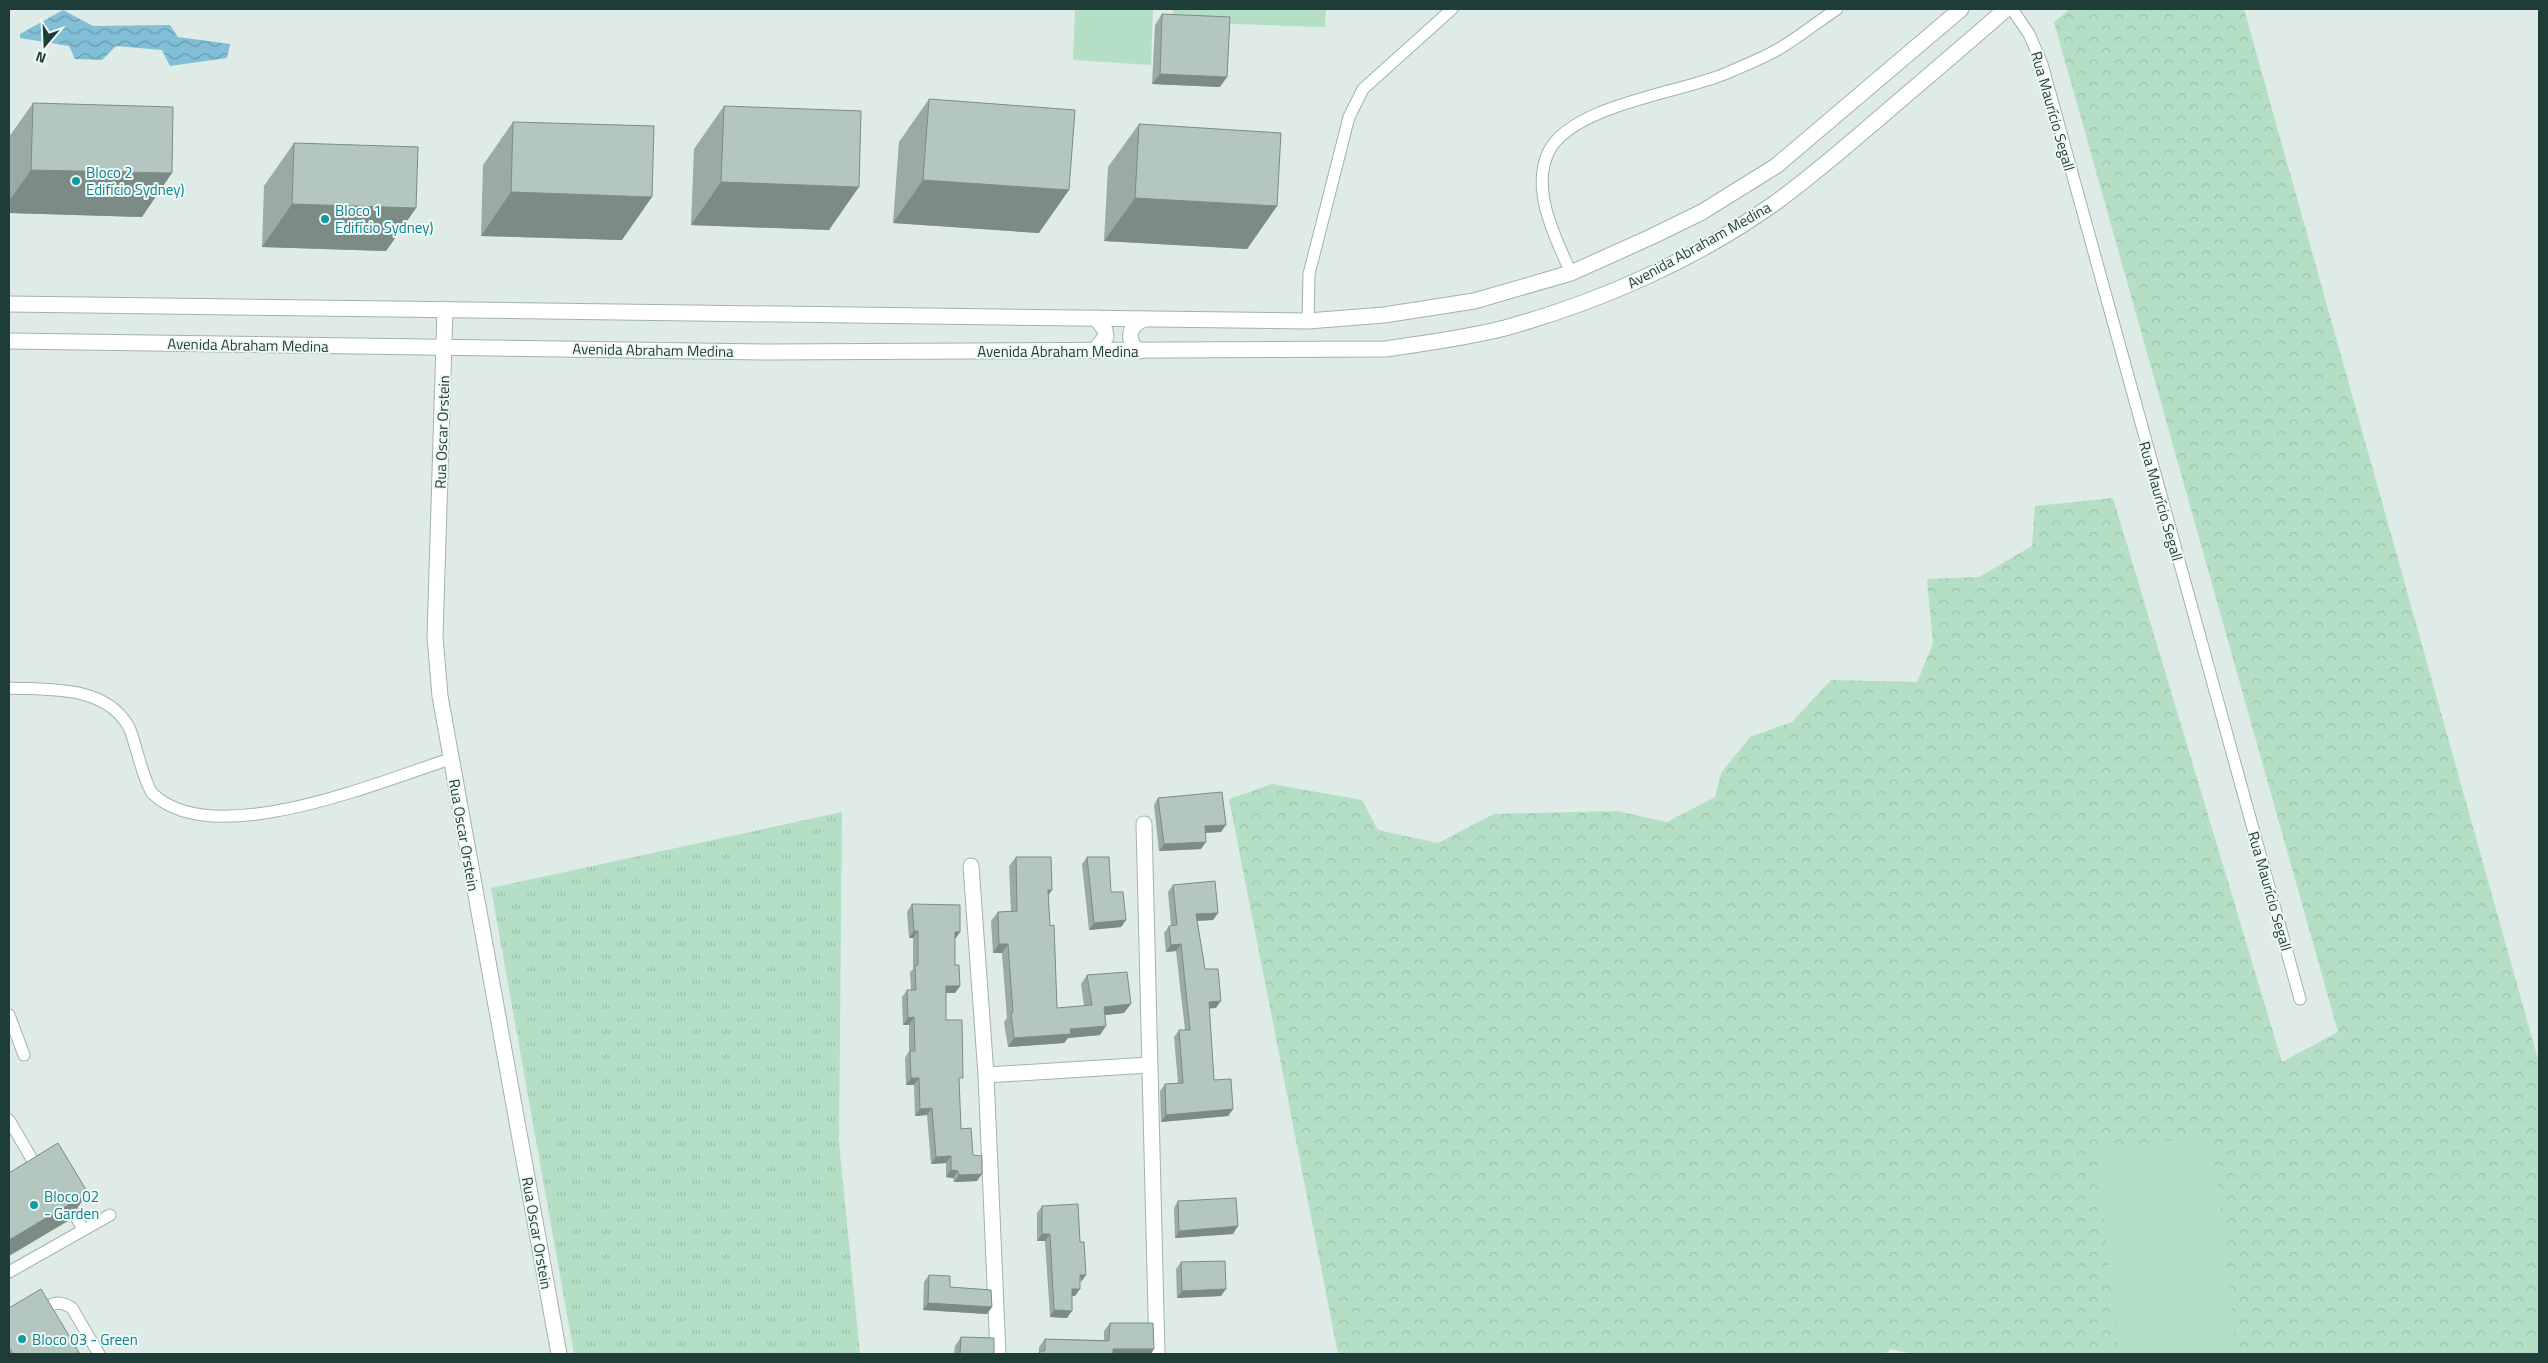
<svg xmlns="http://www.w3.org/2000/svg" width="2548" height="1363" font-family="'Titillium Web',sans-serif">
<defs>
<pattern id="grass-tufts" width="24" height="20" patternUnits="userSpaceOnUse" patternTransform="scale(1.25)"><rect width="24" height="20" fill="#b5dfc5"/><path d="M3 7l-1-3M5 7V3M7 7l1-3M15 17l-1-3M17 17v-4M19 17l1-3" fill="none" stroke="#9bc0aa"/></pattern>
<pattern id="forest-crowns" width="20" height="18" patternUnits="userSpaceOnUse" patternTransform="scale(1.25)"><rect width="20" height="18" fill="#b5dfc5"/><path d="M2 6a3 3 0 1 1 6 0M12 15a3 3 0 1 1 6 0" fill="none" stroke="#9bc0aa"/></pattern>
<pattern id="water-waves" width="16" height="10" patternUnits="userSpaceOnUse" patternTransform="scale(1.25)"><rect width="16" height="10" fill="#80bfd6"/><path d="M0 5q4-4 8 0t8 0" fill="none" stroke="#689caf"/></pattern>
</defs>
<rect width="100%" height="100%" fill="#deebe7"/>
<polygon fill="url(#grass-tufts)" points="842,812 839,1143 860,1354 574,1354 491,888"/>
<polygon fill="url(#forest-crowns)" points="2070,9 2244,9 2539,1063 2539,1354 1912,1354 1891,1349 1885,1354 1338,1354 1229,799 1272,784 1362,800 1378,830 1438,843 1494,814 1617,811 1667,822 1715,797 1721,773 1750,737 1792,722 1831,680 1917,682 1933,644 1927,579 1979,577 2032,546 2035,506 2113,498 2282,1062 2338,1032 2054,22"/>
<g fill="#b5dfc5">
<polygon points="1075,9 1153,9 1151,65 1073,60"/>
<polygon points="1173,9 1326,9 1325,27 1173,22"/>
<polygon points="2212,1136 2235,1345 2148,1354 2119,1354 2096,1149"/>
</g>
<polygon fill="url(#water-waves)" points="63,10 93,26 170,25 178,37 230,44 227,58 170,66 162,50 116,46 102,60 75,59 69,46 20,38 20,34"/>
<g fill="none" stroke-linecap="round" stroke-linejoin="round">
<g stroke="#a1b3af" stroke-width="13">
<g id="lane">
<polyline points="2012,9 2029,34 2042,64 2300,999"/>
<path d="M1571 273C1555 237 1530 189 1549 151 1572 106 1677 93 1722 75 1741 67 1761 59 1777 50 1798 38 1817 22 1837 9"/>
<polyline points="1308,321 1309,274 1349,117 1363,89 1452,9"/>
<path d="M9 688C47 690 103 685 127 724 132 731 134 743 137 752 140 762 147 788 153 794 214 852 381 781 450 759"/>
<polyline points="9,1015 24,1055"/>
<polyline points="9,1120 33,1161"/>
<polyline points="66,1200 83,1229"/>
<polyline points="9,1272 110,1215"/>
<path d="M41 1314C50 1302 60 1300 72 1308L99 1354"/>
</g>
</g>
<g stroke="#a1b3af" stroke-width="17">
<g id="street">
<polyline points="9,304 1308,321 1384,315 1474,301 1571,273 1653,236 1702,212 1776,166 1961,9"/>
<polyline points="445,309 435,637 440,696 559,1354"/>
<path d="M9 341 770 352 1386 349C1425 343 1466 338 1505 328 1599 302 1695 260 1775 203 1811 177 1844 148 1877 120 1920 83 1964 46 2006 9"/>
<polyline points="1094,351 1106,337 1105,330 1096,318"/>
<path d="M1140 351 1133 346C1127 332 1132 325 1144 319"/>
<polyline points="1144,824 1157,1354"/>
<polyline points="971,866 986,1075 998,1354"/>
<polyline points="986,1075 1149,1065"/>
</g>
</g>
<use href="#lane" stroke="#fff" stroke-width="11"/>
<use href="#street" stroke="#fff" stroke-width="15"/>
</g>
<g fill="#9aaaa5">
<polygon points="1162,14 1220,87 1152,84 1155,25"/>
<polygon points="929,99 1039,233 893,223 899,142"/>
<polygon points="33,103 142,217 9,213 9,137"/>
<polygon points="724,106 829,230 691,225 694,149"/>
<polygon points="513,122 622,240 481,236 483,165"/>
<polygon points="1139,124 1277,206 1247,249 1104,241 1108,167"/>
<polygon points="294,143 416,208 386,251 262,247 264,186"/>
<polygon points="1158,798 1221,832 1205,833 1201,849 1159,851 1154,805"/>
<polygon points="1016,857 1048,896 1050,926 1057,1008 1084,1006 1081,984 1087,975 1124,1013 1105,1015 1100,1035 1068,1038 1064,1043 1008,1047 1004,1022 1007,1018 1002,953 993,953 991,921 998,912 1011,912 1009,866"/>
<polygon points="1087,857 1111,892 1126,920 1121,927 1089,930 1082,864"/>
<polygon points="1173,885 1218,913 1213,920 1197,921 1205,969 1216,1008 1209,1008 1214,1080 1233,1109 1228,1116 1161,1122 1160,1091 1165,1084 1178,1083 1174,1037 1179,1030 1185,1030 1176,951 1166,952 1164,933 1169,926 1171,926 1168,892"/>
<polygon points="912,904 960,932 955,939 955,965 960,986 955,993 946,993 946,1020 959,1083 961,1129 973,1155 977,1181 954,1182 953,1178 946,1177 946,1163 931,1164 927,1115 915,1116 914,1085 906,1085 905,1058 909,1051 909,1025 903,1025 902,997 907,990 911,990 910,972 913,969 913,938 909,938 907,912"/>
<polygon points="1178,1201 1233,1234 1175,1238 1174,1208"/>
<polygon points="1042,1206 1080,1282 1075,1296 1072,1296 1067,1318 1050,1317 1045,1241 1037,1241 1037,1213"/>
<polygon points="1181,1262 1221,1296 1177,1298 1176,1269"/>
<polygon points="929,1275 950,1287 992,1307 987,1314 923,1310 924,1282"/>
<polygon points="9,1308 80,1354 9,1354"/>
<polygon points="1110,1323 1151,1354 1037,1354 1039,1352 1039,1347 1045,1339 1104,1340 1104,1331"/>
<polygon points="961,1337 994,1354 954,1354 955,1346"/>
</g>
<g fill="#7d8b86">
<polygon points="1160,74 1227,77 1220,87 1152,84"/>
<polygon points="31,170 172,173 142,217 9,213 9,201"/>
<polygon points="923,180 1069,190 1039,233 893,223"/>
<polygon points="721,182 859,187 829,230 691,225"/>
<polygon points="511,192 652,197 622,240 481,236"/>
<polygon points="1135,198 1277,206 1247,249 1104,241"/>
<polygon points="292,204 416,208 386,251 262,247"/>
<polygon points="1226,825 1221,832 1200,833 1205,826"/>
<polygon points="1206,842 1201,849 1159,851 1164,844"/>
<polygon points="1048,890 1052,890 1046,899"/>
<polygon points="1218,913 1213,920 1191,921 1196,914"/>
<polygon points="1126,920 1121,927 1089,930 1094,923"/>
<polygon points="914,931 918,931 913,938 909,938"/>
<polygon points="955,932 960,932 955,939"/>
<polygon points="999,944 1008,944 1002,953 993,953"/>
<polygon points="1181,944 1176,951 1166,952 1171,945"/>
<polygon points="946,986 960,986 955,993 941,993"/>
<polygon points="1221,1001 1216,1008 1204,1009 1209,1002"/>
<polygon points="1131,1004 1124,1013 1097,1016 1104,1007"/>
<polygon points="914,1017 909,1025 903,1025 908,1018"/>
<polygon points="1106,1026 1100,1035 1068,1038 1064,1043 1008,1047 1014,1038 1070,1029"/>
<polygon points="911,1078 919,1078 914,1085 906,1085"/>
<polygon points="932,1108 927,1115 915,1116 920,1109"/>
<polygon points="1233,1109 1228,1116 1161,1122 1166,1115"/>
<polygon points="951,1156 946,1163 931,1164 936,1157"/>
<polygon points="951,1170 958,1171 953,1178 946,1177"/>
<polygon points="982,1174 977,1181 954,1182 959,1175"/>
<polygon points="88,1193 68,1221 9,1256 9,1240"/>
<polygon points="1238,1226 1233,1234 1175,1238 1179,1231"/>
<polygon points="1042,1234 1050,1234 1045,1241 1037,1241"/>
<polygon points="1080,1275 1086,1275 1081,1282"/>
<polygon points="1072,1289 1080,1289 1075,1296 1067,1296"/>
<polygon points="1226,1289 1221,1296 1177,1298 1182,1291"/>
<polygon points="928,1303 992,1307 987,1314 923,1310"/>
<polygon points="1054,1310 1072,1311 1067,1318 1050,1317"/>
<polygon points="1113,1349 1154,1349 1151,1354 1110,1354"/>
</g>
<g fill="#b3c6c0" stroke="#7d8b86">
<polygon points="1162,14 1230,17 1227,77 1160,74"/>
<polygon points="929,99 1075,110 1069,190 923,180"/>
<polygon points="33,103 173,107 172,173 31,170"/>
<polygon points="724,106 861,111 859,187 721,182"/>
<polygon points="513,122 654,126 652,197 511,192"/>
<polygon points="1139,124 1281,133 1277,206 1135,198"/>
<polygon points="294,143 418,147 416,208 292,204"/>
<polygon points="1222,792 1226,825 1205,826 1206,842 1164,844 1158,798"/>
<polygon points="1016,857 1051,857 1052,890 1048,890 1050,926 1054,925 1057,1008 1092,1005 1087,975 1127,972 1131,1004 1104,1007 1106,1026 1070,1029 1071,1034 1014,1038 1011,1013 1013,1012 1008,944 999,944 998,912 1017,911"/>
<polygon points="1087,857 1109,857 1111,892 1123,892 1126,920 1094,923"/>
<polygon points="1215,881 1218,913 1196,914 1205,969 1218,969 1221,1001 1209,1002 1214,1080 1231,1079 1233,1109 1166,1115 1165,1084 1183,1083 1179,1030 1190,1030 1181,944 1171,945 1169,926 1177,925 1173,885"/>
<polygon points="912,904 960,905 960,932 955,932 955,965 959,965 960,986 946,986 946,1020 962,1020 963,1078 959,1078 961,1129 971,1128 973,1155 982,1156 982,1174 959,1175 958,1171 951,1170 951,1156 936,1157 932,1108 920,1109 919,1078 911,1078 910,1051 915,1051 914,1017 908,1018 907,990 916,990 915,965 918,965 918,931 914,931"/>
<polygon points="58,1143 88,1193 9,1240 9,1173"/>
<polygon points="1236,1198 1238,1226 1179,1231 1178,1201"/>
<polygon points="1078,1204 1080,1242 1084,1242 1086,1275 1080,1275 1080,1289 1072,1289 1072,1311 1054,1310 1050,1234 1042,1234 1042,1206"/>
<polygon points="1225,1261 1226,1289 1182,1291 1181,1262"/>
<polygon points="929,1275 950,1276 950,1287 991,1290 992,1307 928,1303"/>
<polygon points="41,1289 80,1354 13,1354 9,1347 9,1308"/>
<polygon points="1110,1323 1153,1323 1154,1349 1113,1349 1113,1354 1040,1354 1040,1351 1045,1351 1045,1339 1109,1341"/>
<polygon points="961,1337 994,1338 994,1354 960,1354"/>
</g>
<g fill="#0f9aa8" stroke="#eff8f4" stroke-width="2">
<circle cx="76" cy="181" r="5"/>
<circle cx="325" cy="219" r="5"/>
<circle cx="34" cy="1205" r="5"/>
<circle cx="22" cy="1339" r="5"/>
</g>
<g text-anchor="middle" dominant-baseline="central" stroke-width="4" stroke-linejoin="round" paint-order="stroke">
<g font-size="15" fill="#1e3c38" stroke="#eff8f4">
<text transform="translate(2053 111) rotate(74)">Rua Maurício Segall</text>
<text transform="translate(1699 245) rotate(-29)">Avenida Abraham Medina</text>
<text transform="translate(248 345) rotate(1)">Avenida Abraham Medina</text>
<text transform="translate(653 350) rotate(1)">Avenida Abraham Medina</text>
<text x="1058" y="351">Avenida Abraham Medina</text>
<text transform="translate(442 432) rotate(-88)">Rua Oscar Orstein</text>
<text transform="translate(2161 501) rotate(74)">Rua Maurício Segall</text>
<text transform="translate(464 835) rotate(80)">Rua Oscar Orstein</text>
<text transform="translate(2270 891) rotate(74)">Rua Maurício Segall</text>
<text transform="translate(537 1233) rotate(80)">Rua Oscar Orstein</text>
</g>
<g font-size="15" fill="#0d838f" stroke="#eff8f4" text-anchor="start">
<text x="86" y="172">Bloco 2<tspan x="86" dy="17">Edifício Sydney)</tspan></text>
<text x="335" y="210">Bloco 1<tspan x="335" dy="17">Edifício Sydney)</tspan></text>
<text x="44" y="1196">Bloco 02<tspan x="44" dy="17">- Garden</tspan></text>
<text x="32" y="1339">Bloco 03 - Green</text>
</g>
</g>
<rect width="2548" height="1363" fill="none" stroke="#1e3c38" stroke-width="20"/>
<g transform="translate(45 45) rotate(199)" stroke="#eff8f4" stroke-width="4" paint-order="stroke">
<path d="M0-4L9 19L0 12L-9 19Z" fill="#1e3c38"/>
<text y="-8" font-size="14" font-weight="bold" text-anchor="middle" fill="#1e3c38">N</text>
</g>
</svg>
